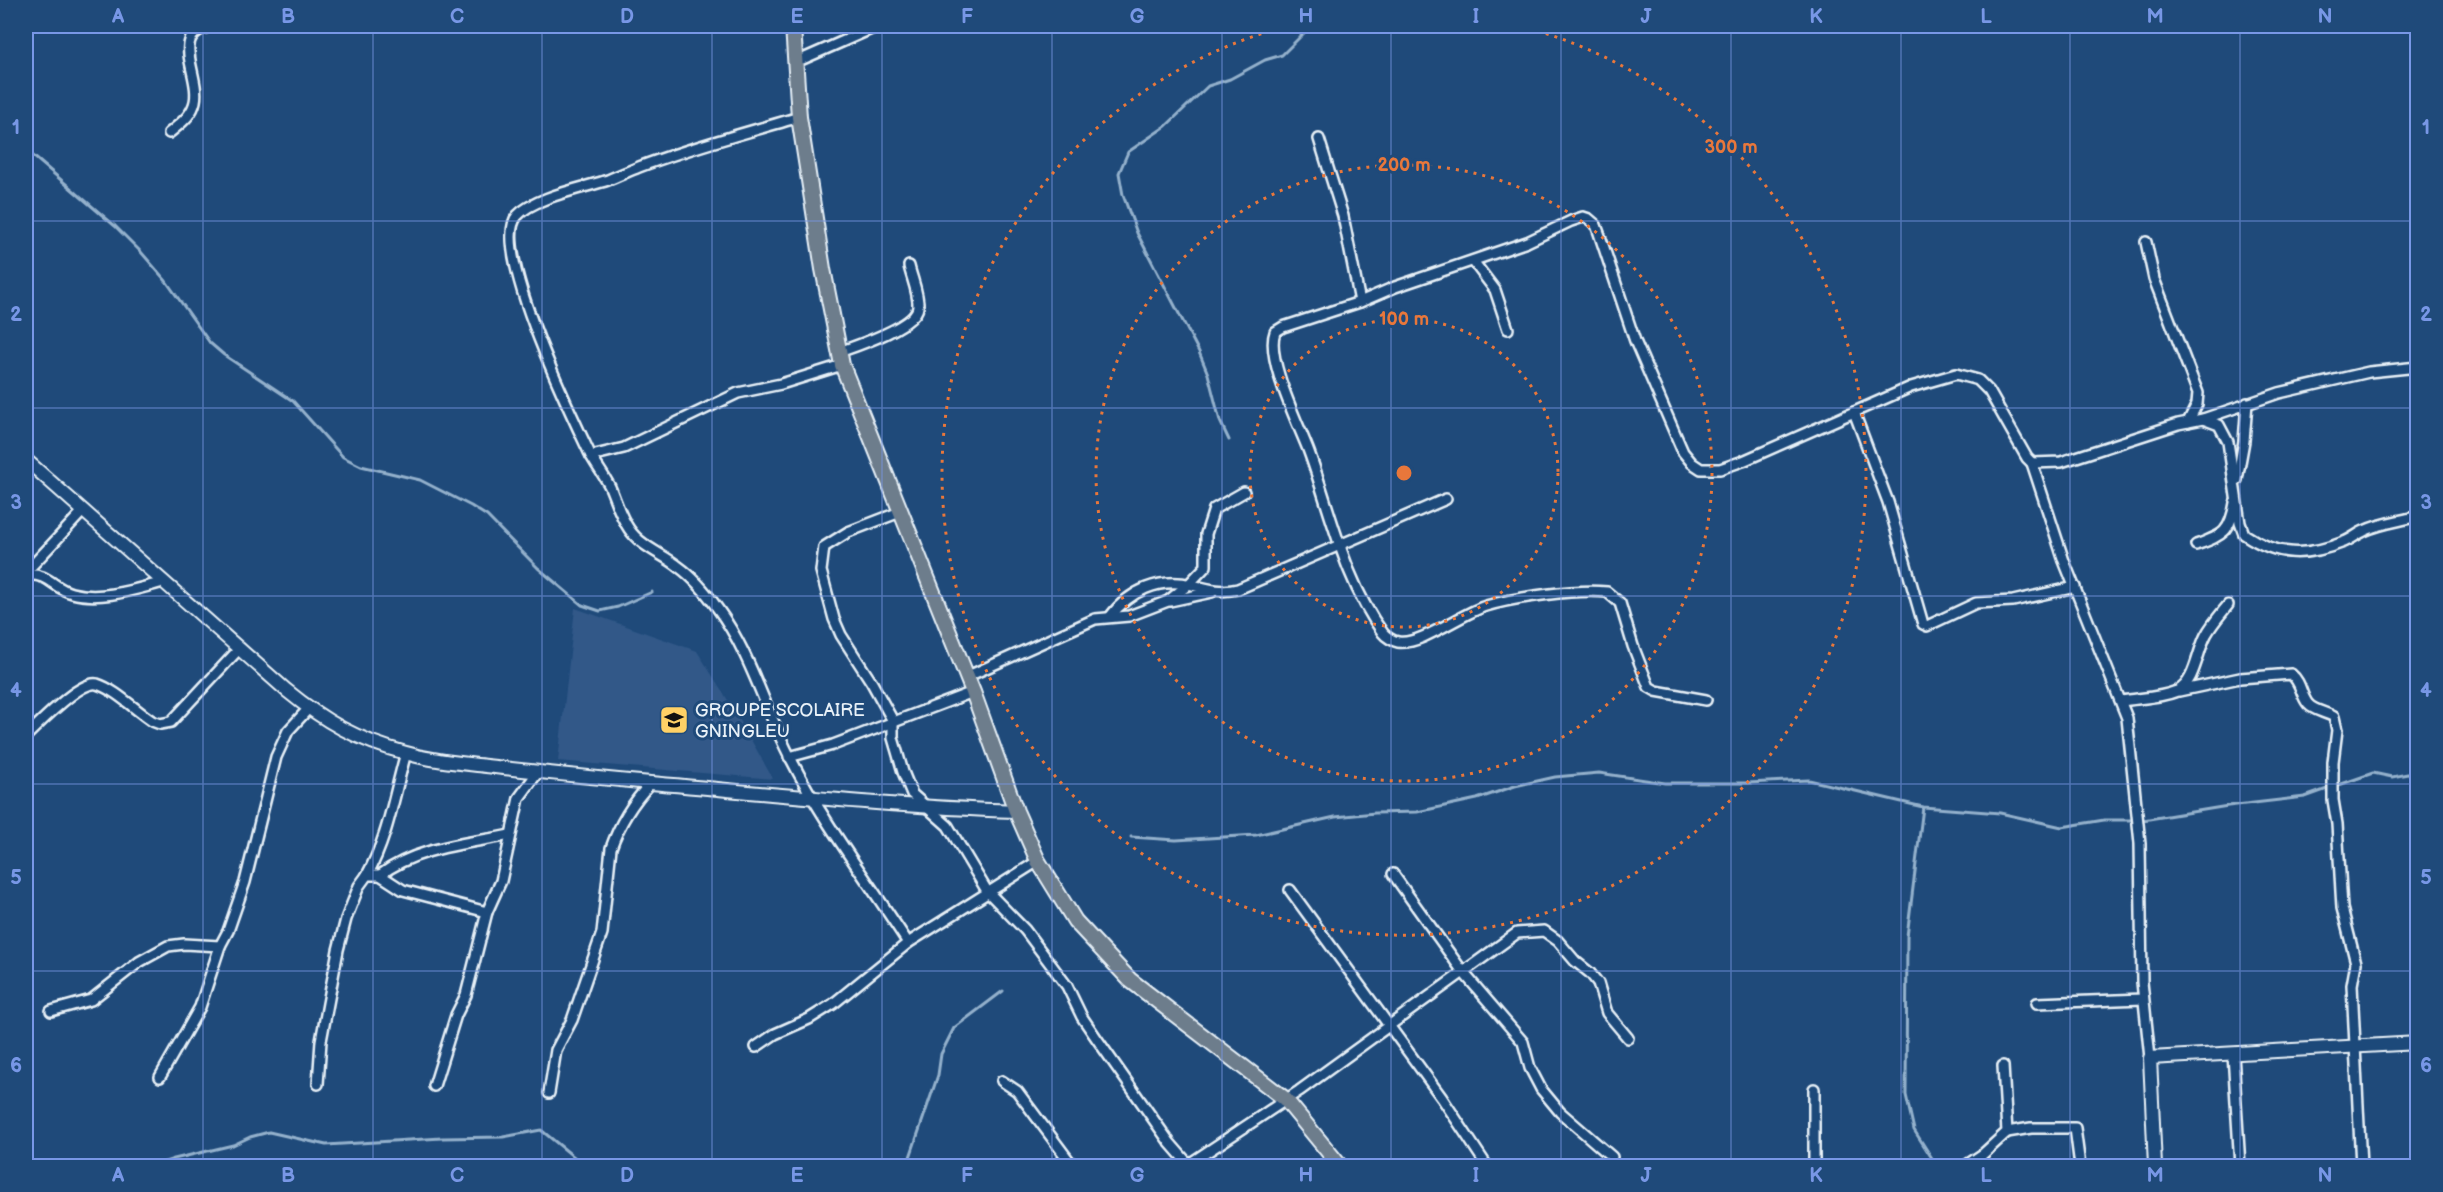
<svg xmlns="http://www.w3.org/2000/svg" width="2443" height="1192" font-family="'Balsamiq Sans',sans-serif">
<rect width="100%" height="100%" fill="#1f4a7a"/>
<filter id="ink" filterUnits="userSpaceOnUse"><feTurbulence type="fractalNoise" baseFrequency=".0167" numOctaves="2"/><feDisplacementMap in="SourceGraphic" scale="12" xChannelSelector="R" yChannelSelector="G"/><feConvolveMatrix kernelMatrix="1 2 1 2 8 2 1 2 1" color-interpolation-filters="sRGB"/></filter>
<g filter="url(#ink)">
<polygon fill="#305888" points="575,608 697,651 736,713 773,779 558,761"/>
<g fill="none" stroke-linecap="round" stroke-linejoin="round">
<g stroke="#94b1cc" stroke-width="3">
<polyline points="26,150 115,226 141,252 166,281 210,343 224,355 293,401 343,457 361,466 420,480 471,506 487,516 538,568 582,605 600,611 618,607 652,592"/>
<polyline points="1229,440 1220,421 1208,374 1199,352 1137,233 1123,195 1119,173 1128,152 1166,126 1208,86 1230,79 1265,60 1282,55 1311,26"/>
<polyline points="2336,786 2373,773 2392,777 2418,772"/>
<polyline points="1923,807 1907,936 1906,1095 1914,1130 1937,1166"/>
<polyline points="1131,837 1176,840 1256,835 1335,817 1375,813 1417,812 1477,799 1515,786 1555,777 1599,773 1665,783 1748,783 1809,780 1923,807 2000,813 2062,827 2104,820 2143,820 2228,806 2305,797 2330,788"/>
<polyline points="153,1166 174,1159 233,1145 250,1137 269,1132 326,1145 442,1138 503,1137 541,1130 585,1166"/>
<polyline points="907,1166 938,1075 941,1054 954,1028 1003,991"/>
</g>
<g stroke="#e8f1f8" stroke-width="14">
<g id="street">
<polyline points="796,62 878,26"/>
<path d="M799 117C746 133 691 147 639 167 629 171 618 176 608 180 584 188 534 197 517 216 490 247 572 416 589 452 595 464 604 475 610 487 616 501 620 516 629 529 641 547 663 554 679 567 693 577 708 595 718 609 751 654 765 710 791 759 824 824 869 882 908 943"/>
<path d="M169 133C179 125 190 117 194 105 204 78 165 32 214 26"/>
<polyline points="1319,139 1343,216 1360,302"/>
<polyline points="2146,242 2154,279 2198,393 2197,404 2188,422"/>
<polyline points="1473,261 1495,290 1508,329"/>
<path d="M839 352C856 346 916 326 918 307 919 294 912 279 909 266"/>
<polyline points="1854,412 1888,502 1923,624 1927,626 1976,603 2013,601 2075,587"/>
<path d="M2203 419 2219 425 2228 442 2240 523 2244 534C2278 557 2306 557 2344 542 2352 539 2357 534 2364 531 2380 523 2401 521 2418 516"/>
<polyline points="591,456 624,448 738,393 781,384 842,365"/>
<polyline points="2032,463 2064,561 2127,718 2140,843 2142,982 2150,1058"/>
<polyline points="2237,480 2244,441 2247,403"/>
<polyline points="900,512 848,532 824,547 821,571 834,619 841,635 872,683 893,721 893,738 903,772 912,794 948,826 987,891 1025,930 1067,986 1082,1017 1097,1039 1170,1143 1190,1166"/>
<path d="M2196 545C2223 535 2230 533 2235 503"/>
<polyline points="26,572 84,510"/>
<path d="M26 575C50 573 52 588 72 593 101 601 136 589 164 582"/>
<polyline points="1170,601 1212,592"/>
<path d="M1110 617C1129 591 1159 577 1192 585 1208 589 1221 593 1238 589L1446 499"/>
<polyline points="966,677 1095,619 1129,616 1168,601 1189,584 1206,566 1206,534 1214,509 1244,492"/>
<path d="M2179 691 2240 678 2291 674C2302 683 2300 694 2308 704 2314 711 2326 712 2334 717L2337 730 2333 762V800L2337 824 2342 908 2356 963 2352 985 2361 1166"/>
<path d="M1706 700 1656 691 1649 687 1633 646 1620 603 1607 592C1575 589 1517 597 1486 606 1462 613 1420 646 1398 642 1393 641 1386 637 1383 633 1344 580 1331 512 1309 452 1299 425 1265 358 1275 332L1283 327 1360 302 1395 287 1527 242 1571 221 1583 217 1589 219 1596 225 1599 233 1635 341 1683 452 1692 463 1701 469H1720L1743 461 1911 387 1956 374 1978 380 1989 391 2027 458 2032 463 2061 462 2178 424 2203 419 2279 393 2369 372 2418 367"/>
<path d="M2122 701C2139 698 2160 698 2177 691 2195 683 2197 652 2206 635 2212 624 2220 615 2228 605"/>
<path d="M26 736C39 724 80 680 97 684 116 690 135 710 152 721L160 724 171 722 240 648"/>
<polyline points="789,757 833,745 973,692"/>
<polyline points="1393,874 1463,972 1523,1042 1530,1068 1541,1089 1560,1112 1612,1157"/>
<path d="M367 875C388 838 394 794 406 753"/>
<path d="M380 875C417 847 466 844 510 835"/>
<polyline points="1290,890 1442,1098 1487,1166"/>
<polyline points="2037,1003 2143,999"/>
<polyline points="51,1011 91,1000 139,962 168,946 184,944 220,946"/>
<polyline points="756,1047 775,1034 809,1019 833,1004 908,943 1038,861"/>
<polyline points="2233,1054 2240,1166"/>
<polyline points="160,1077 200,1007 220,946 228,931 245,882 276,757 288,731 309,708"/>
<polyline points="1002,1081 1017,1091 1073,1166"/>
<polyline points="318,1084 321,1041 338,950 346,919 359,886 367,875 380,875 403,890 487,912 501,881 519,798 538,772"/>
<polyline points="434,1086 456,1015 466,995 487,912"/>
<path d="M549 1093 556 1050 572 1020 602 933 611 848C620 822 632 803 651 783"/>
<polyline points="2007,1132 2031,1128 2075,1128 2080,1166"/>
<polyline points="1186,1166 1299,1091 1517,933 1544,931 1558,941 1575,961 1590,973 1598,983 1607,1013 1628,1038"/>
<polyline points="1814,1166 1814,1089"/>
<polyline points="1965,1166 1983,1154 2007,1132 2003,1066"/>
</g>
</g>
<g stroke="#e8f1f8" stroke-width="16">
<g id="secondary">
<path d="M26 460 286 690C325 722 357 740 406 753 432 761 460 763 486 766 538 772 589 777 640 782 766 793 890 807 1016 811"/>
<polyline points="2155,1166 2150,1058 2418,1043"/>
</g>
</g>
<g stroke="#e8f1f8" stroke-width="18">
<polyline id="primary" points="793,26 799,117 823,269 842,365 973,692 1016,811 1038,861 1075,921 1130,980 1285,1099 1340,1166"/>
</g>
<use href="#street" stroke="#1f4a7a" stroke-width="9"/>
<use href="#secondary" stroke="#1f4a7a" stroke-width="12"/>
<use href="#primary" stroke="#6d7d8c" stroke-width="14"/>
</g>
</g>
<path fill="none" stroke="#7897e6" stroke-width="1.5" stroke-opacity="0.55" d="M203 26V1166M373 26V1166M542 26V1166M712 26V1166M882 26V1166M1052 26V1166M1222 26V1166M1391 26V1166M1561 26V1166M1731 26V1166M1901 26V1166M2070 26V1166M2240 26V1166M26 221H2418M26 408H2418M26 596H2418M26 784H2418M26 971H2418"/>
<g fill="none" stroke="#e8773b" stroke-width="3" stroke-dasharray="3 6">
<circle cx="1404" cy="473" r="154"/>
<circle cx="1404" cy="473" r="308"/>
<path d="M1520 26A462 462 0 1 1 1288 26"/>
</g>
<defs>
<g id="school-square" transform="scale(1.5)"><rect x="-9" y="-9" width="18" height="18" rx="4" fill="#ffd166" stroke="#1f4a7a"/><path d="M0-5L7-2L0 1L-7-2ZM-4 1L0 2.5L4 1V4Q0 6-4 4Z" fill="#111"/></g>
</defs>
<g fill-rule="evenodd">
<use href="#school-square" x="674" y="720"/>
</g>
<g text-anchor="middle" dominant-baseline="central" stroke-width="6" stroke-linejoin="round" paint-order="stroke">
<g font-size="18" fill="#e8f1f8" stroke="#1f4a7a" text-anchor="start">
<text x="695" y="710">GROUPE SCOLAIRE<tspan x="695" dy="21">GNINGLEU</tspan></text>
</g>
</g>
<circle cx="1404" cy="473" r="9" fill="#e8773b" stroke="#1f4a7a" stroke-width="3"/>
<g font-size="18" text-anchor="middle" font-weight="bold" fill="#e8773b" stroke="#1f4a7a" stroke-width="6" stroke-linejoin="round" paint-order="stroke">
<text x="1731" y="153">300 m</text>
<text x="1404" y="171">200 m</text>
<text x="1404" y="325">100 m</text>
</g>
<rect width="2443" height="1192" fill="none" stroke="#1f4a7a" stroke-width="66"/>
<rect x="33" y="33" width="2377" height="1126" fill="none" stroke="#7897e6" stroke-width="2"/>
<g font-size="20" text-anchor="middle" font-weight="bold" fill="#7897e6">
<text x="118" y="23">A</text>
<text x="288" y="23">B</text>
<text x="457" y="23">C</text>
<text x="627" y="23">D</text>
<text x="797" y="23">E</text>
<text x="967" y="23">F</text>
<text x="1137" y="23">G</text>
<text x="1306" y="23">H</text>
<text x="1476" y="23">I</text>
<text x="1646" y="23">J</text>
<text x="1816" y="23">K</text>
<text x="1986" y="23">L</text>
<text x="2155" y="23">M</text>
<text x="2325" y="23">N</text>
<text x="16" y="134">1</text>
<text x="2426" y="134">1</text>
<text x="16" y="321">2</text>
<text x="2426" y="321">2</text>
<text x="16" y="509">3</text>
<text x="2426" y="509">3</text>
<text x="16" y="697">4</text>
<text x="2426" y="697">4</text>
<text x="16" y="884">5</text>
<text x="2426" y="884">5</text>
<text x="16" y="1072">6</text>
<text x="2426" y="1072">6</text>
<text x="118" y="1182">A</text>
<text x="288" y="1182">B</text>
<text x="457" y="1182">C</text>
<text x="627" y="1182">D</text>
<text x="797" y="1182">E</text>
<text x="967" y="1182">F</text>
<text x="1137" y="1182">G</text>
<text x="1306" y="1182">H</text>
<text x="1476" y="1182">I</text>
<text x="1646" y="1182">J</text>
<text x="1816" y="1182">K</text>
<text x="1986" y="1182">L</text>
<text x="2155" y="1182">M</text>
<text x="2325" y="1182">N</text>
</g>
</svg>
